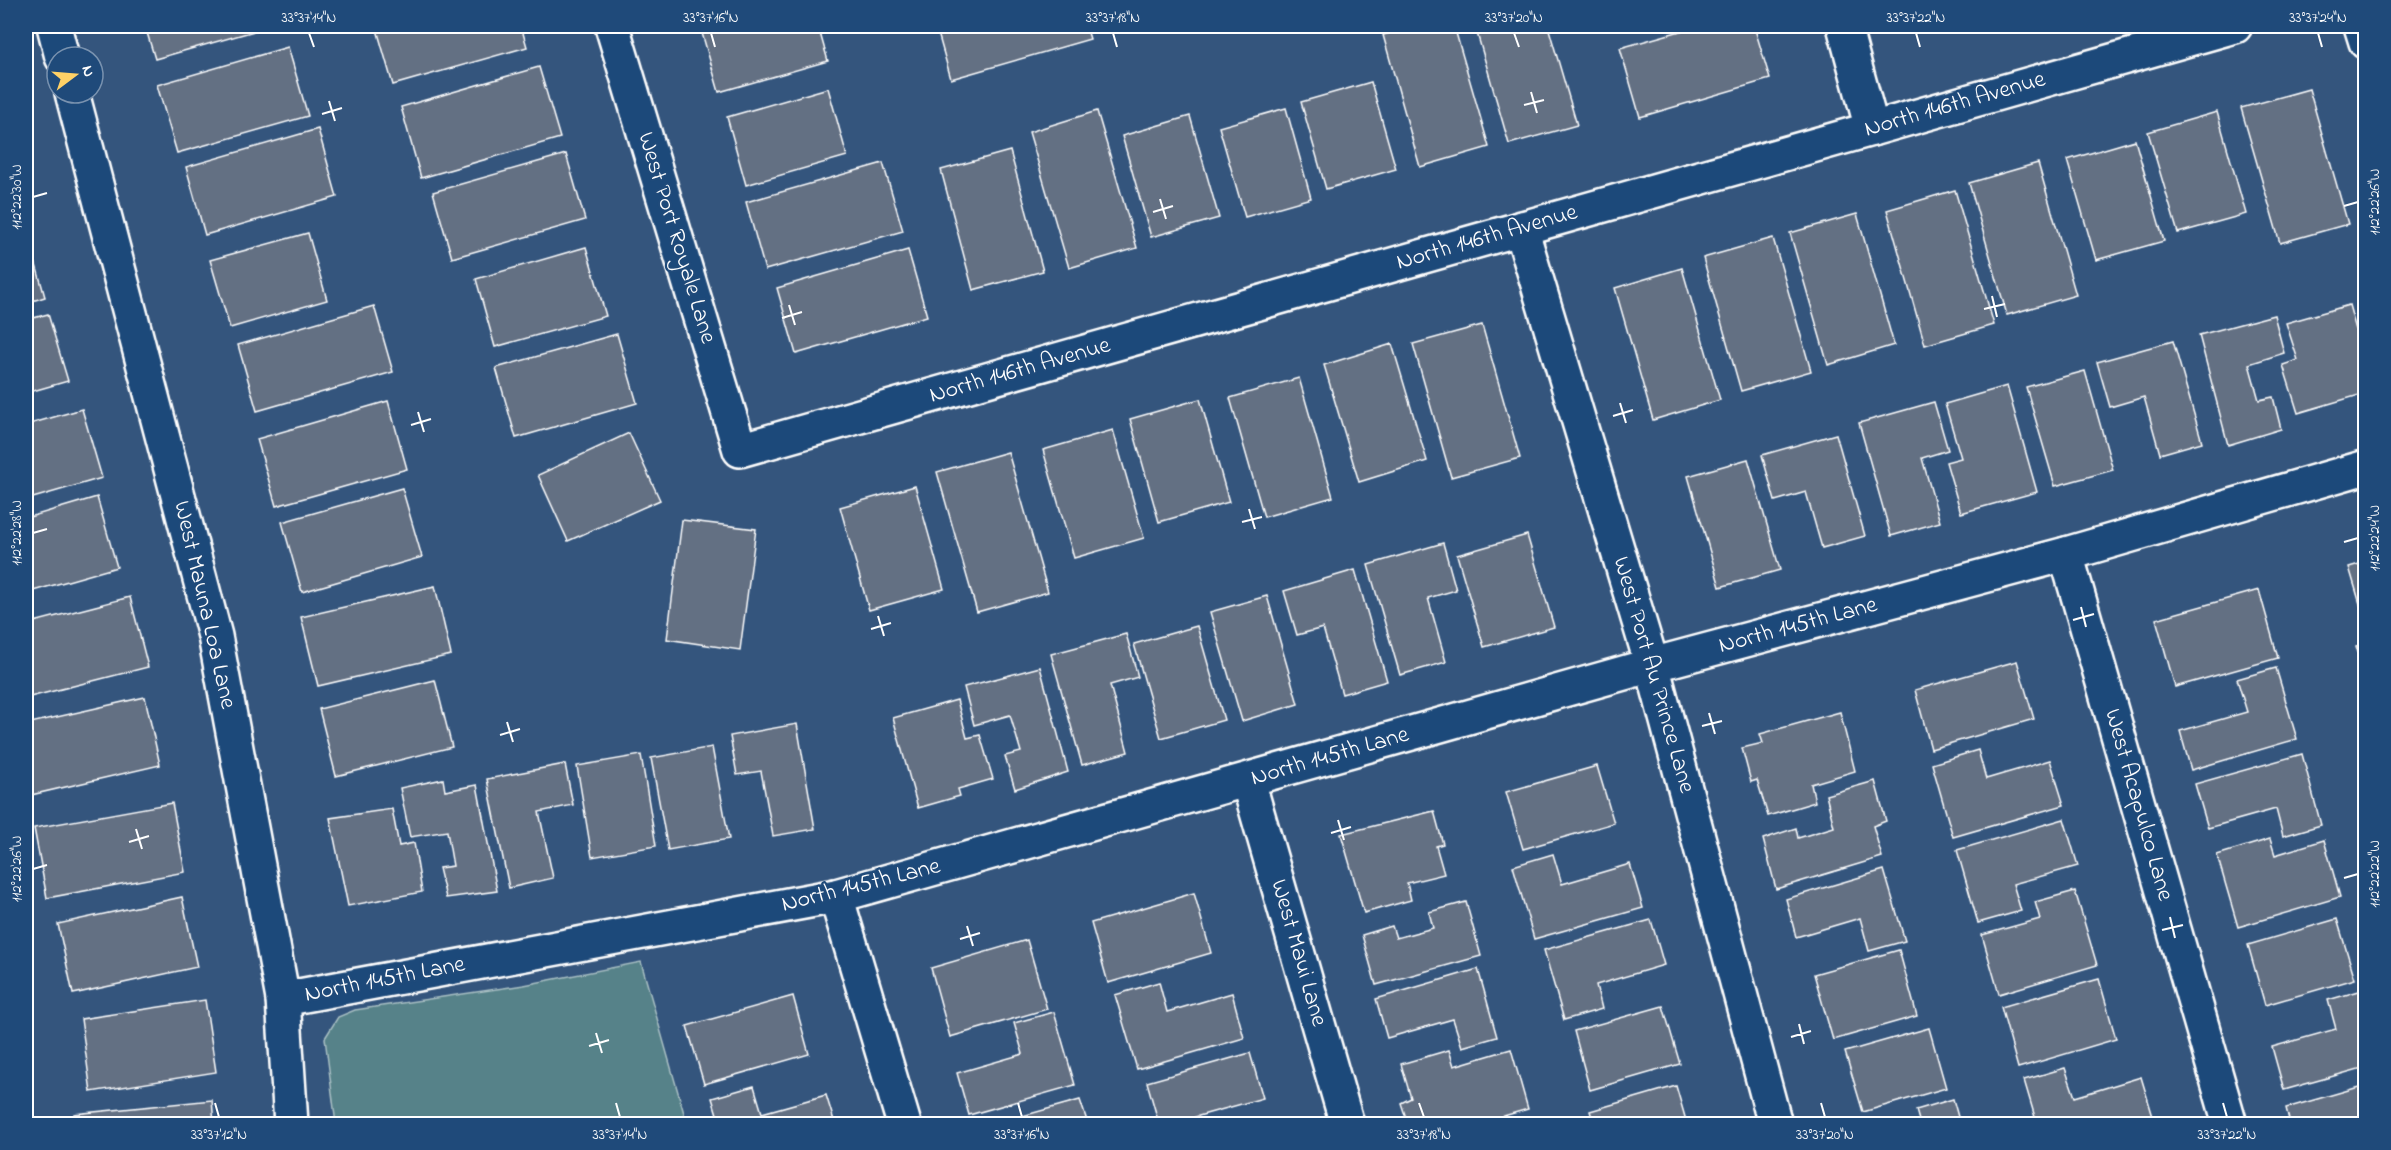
<svg xmlns="http://www.w3.org/2000/svg" width="2391" height="1150" font-family="'Indie Flower',sans-serif">
<rect width="100%" height="100%" fill="#34557d"/>
<filter id="ink" filterUnits="userSpaceOnUse"><feTurbulence type="fractalNoise" baseFrequency=".0167" numOctaves="2"/><feDisplacementMap in="SourceGraphic" scale="12" xChannelSelector="R" yChannelSelector="G"/><feConvolveMatrix kernelMatrix="1 2 1 2 8 2 1 2 1" color-interpolation-filters="sRGB"/></filter>
<g filter="url(#ink)">
<polygon fill="#568289" stroke="#aac0c4" stroke-width="1.5" points="641,962 687,1124 336,1124 325,1038 338,1017 355,1010 524,985"/>
<g fill="#647083" stroke="#fff" stroke-width="1.5">
<polygon points="145,26 272,26 155,59"/>
<polygon points="376,26 521,26 527,47 393,85"/>
<polygon points="700,26 818,26 828,61 719,92"/>
<polygon points="936,26 1086,26 1090,39 951,79"/>
<polygon points="1416,26 1454,26 1489,147 1420,167 1383,35"/>
<polygon points="1475,26 1548,26 1577,125 1509,144"/>
<polygon points="1698,26 1754,26 1770,79 1640,117 1620,48"/>
<polygon points="288,47 308,116 177,153 157,85"/>
<polygon points="539,67 560,138 421,178 401,107"/>
<polygon points="1371,82 1396,169 1326,189 1301,102"/>
<polygon points="828,88 847,156 746,185 727,117"/>
<polygon points="2309,89 2348,224 2280,243 2241,108"/>
<polygon points="1286,108 1311,198 1245,217 1219,127"/>
<polygon points="1097,111 1137,248 1069,268 1029,132"/>
<polygon points="2217,112 2246,214 2178,233 2148,132"/>
<polygon points="1190,116 1219,218 1151,237 1122,136"/>
<polygon points="318,129 337,197 205,235 186,167"/>
<polygon points="2135,140 2164,241 2096,260 2067,160"/>
<polygon points="1010,151 1043,271 973,290 941,170"/>
<polygon points="566,154 585,220 452,258 433,192"/>
<polygon points="883,163 903,231 765,270 746,202"/>
<polygon points="2038,163 2076,295 2007,315 1969,183"/>
<polygon points="1955,190 1994,325 1925,345 1887,210"/>
<polygon points="1857,214 1894,345 1828,365 1790,233"/>
<polygon points="26,229 45,297 26,303"/>
<polygon points="308,233 327,300 230,328 210,260"/>
<polygon points="1773,238 1811,371 1741,391 1703,258"/>
<polygon points="586,247 606,316 495,347 476,279"/>
<polygon points="908,250 927,316 796,354 777,288"/>
<polygon points="1682,268 1720,400 1653,420 1615,288"/>
<polygon points="2349,305 2366,365 2366,393 2298,413 2283,365 2298,360 2286,323"/>
<polygon points="374,306 393,372 257,411 238,345"/>
<polygon points="48,314 68,381 26,393 26,320"/>
<polygon points="2274,315 2284,353 2249,364 2259,400 2273,397 2281,429 2228,445 2199,335"/>
<polygon points="1482,325 1520,458 1451,477 1413,344"/>
<polygon points="617,334 637,403 516,438 496,368"/>
<polygon points="2173,341 2202,442 2160,454 2144,397 2110,407 2097,362"/>
<polygon points="1392,344 1427,461 1359,482 1324,365"/>
<polygon points="2085,371 2113,470 2055,486 2026,387"/>
<polygon points="1299,378 1333,497 1264,517 1230,398"/>
<polygon points="2007,386 2037,492 1961,513 1946,462 1961,458 1945,404"/>
<polygon points="1200,399 1229,502 1159,522 1130,419"/>
<polygon points="388,401 407,469 276,506 257,439"/>
<polygon points="1934,402 1948,450 1922,458 1940,522 1891,536 1859,423"/>
<polygon points="82,409 102,478 26,500 26,425"/>
<polygon points="1113,430 1144,538 1074,558 1043,450"/>
<polygon points="629,433 660,500 568,541 538,475"/>
<polygon points="1836,434 1865,536 1822,548 1806,492 1775,501 1762,455"/>
<polygon points="1008,452 1048,592 977,612 937,472"/>
<polygon points="1748,459 1780,570 1720,587 1688,476"/>
<polygon points="915,486 944,589 869,610 840,507"/>
<polygon points="402,488 422,557 302,592 282,522"/>
<polygon points="97,497 117,567 26,593 26,518"/>
<polygon points="682,520 756,529 740,650 667,639"/>
<polygon points="1527,535 1554,627 1484,647 1457,555"/>
<polygon points="1443,543 1456,590 1428,598 1446,662 1400,675 1368,565"/>
<polygon points="2366,562 2366,624 2349,567"/>
<polygon points="1355,570 1387,681 1342,694 1323,628 1297,635 1284,591"/>
<polygon points="435,586 451,655 318,686 301,617"/>
<polygon points="2259,590 2278,658 2175,687 2156,619"/>
<polygon points="1267,596 1298,704 1242,721 1210,612"/>
<polygon points="130,597 148,667 26,698 26,624"/>
<polygon points="1197,626 1224,720 1161,738 1134,644"/>
<polygon points="1126,634 1138,677 1110,685 1128,752 1082,765 1051,654"/>
<polygon points="2366,643 2366,679 2356,646"/>
<polygon points="2017,661 2034,719 1931,749 1915,690"/>
<polygon points="1040,667 1068,772 1015,789 1005,756 1021,752 1010,715 974,725 964,687"/>
<polygon points="2276,668 2297,739 2191,770 2180,731 2247,712 2237,679"/>
<polygon points="435,680 452,747 336,776 319,709"/>
<polygon points="145,697 160,765 31,795 26,771 26,724"/>
<polygon points="957,700 967,738 980,735 993,779 958,789 960,796 918,808 893,718"/>
<polygon points="1840,712 1855,771 1811,784 1815,802 1768,816 1757,780 1751,782 1742,748 1763,743 1760,734"/>
<polygon points="797,724 815,829 773,836 761,771 737,775 730,736"/>
<polygon points="712,747 729,839 668,850 651,758"/>
<polygon points="1978,750 1986,779 2050,760 2064,805 1953,837 1932,764"/>
<polygon points="2302,754 2321,825 2283,836 2276,809 2208,828 2195,784"/>
<polygon points="641,755 656,846 592,857 577,766"/>
<polygon points="565,764 573,805 539,812 553,878 509,888 487,779"/>
<polygon points="1597,766 1614,823 1523,849 1506,792"/>
<polygon points="443,779 445,791 477,785 497,891 446,898 439,868 453,866 447,831 410,837 400,788"/>
<polygon points="1875,781 1886,821 1873,826 1882,857 1776,889 1763,839 1796,828 1798,838 1834,827 1826,795"/>
<polygon points="172,803 185,872 47,898 34,828"/>
<polygon points="392,809 399,846 414,843 422,892 348,906 330,818"/>
<polygon points="1434,811 1443,844 1436,846 1444,874 1407,883 1411,900 1364,913 1341,834"/>
<polygon points="2064,819 2078,866 2013,884 2021,911 1978,923 1957,850"/>
<polygon points="2270,839 2275,855 2324,840 2340,897 2238,927 2217,855"/>
<polygon points="1553,854 1562,884 1630,864 1643,908 1534,939 1513,866"/>
<polygon points="1884,870 1905,941 1869,951 1860,918 1796,937 1786,899"/>
<polygon points="2075,891 2097,965 1999,994 1982,935 2040,919 2035,902"/>
<polygon points="1194,893 1211,953 1108,983 1091,923"/>
<polygon points="182,897 197,967 73,994 58,924"/>
<polygon points="1466,902 1481,956 1376,985 1362,935 1392,926 1396,938 1433,928 1429,912"/>
<polygon points="2337,919 2355,979 2265,1005 2248,945"/>
<polygon points="1651,920 1664,965 1596,985 1602,1009 1564,1020 1544,950"/>
<polygon points="1027,940 1047,1009 950,1037 931,968"/>
<polygon points="1899,950 1917,1016 1833,1040 1814,974"/>
<polygon points="1478,969 1497,1037 1462,1047 1453,1019 1387,1038 1376,999"/>
<polygon points="2099,979 2116,1039 2018,1068 2001,1007"/>
<polygon points="1159,982 1167,1012 1232,993 1244,1038 1137,1069 1115,995"/>
<polygon points="2366,989 2366,1067 2284,1090 2272,1047 2336,1029 2328,1000"/>
<polygon points="793,996 809,1054 704,1084 687,1026"/>
<polygon points="205,1000 216,1072 91,1092 81,1019"/>
<polygon points="1663,1006 1680,1064 1590,1090 1574,1031"/>
<polygon points="1054,1012 1075,1085 969,1115 957,1073 1023,1054 1014,1023"/>
<polygon points="1929,1028 1946,1088 1863,1112 1845,1052"/>
<polygon points="1511,1049 1528,1109 1476,1124 1408,1124 1401,1103 1411,1098 1401,1064 1449,1050 1454,1066"/>
<polygon points="1250,1053 1263,1098 1195,1117 1198,1124 1159,1124 1147,1082"/>
<polygon points="2065,1068 2075,1097 2141,1077 2154,1120 2140,1124 2037,1124 2024,1080"/>
<polygon points="2366,1085 2366,1124 2290,1124 2286,1108"/>
<polygon points="754,1086 762,1113 826,1095 835,1124 720,1124 712,1098"/>
<polygon points="1676,1086 1687,1124 1594,1124 1590,1111"/>
<polygon points="1953,1099 1960,1124 1920,1124 1916,1110"/>
<polygon points="212,1100 214,1124 75,1124 74,1114"/>
<polygon points="1080,1100 1088,1124 994,1124"/>
</g>
<g fill="none" stroke-linecap="round" stroke-linejoin="round">
<g stroke="#fff" stroke-width="38">
<g id="street">
<polyline points="54,26 62,57"/>
<polyline points="612,26 740,450 2235,26"/>
<polyline points="1844,26 1872,129"/>
<polyline points="2361,26 2366,42"/>
<polyline points="72,93 215,636 283,999 291,1124"/>
<polyline points="1521,228 1652,665 1775,1124"/>
<polyline points="2066,554 2230,1124"/>
<polyline points="1248,781 1347,1124"/>
<polyline points="836,896 904,1124"/>
<polyline points="283,999 836,896 1652,665 2066,554 2366,467"/>
</g>
</g>
<use href="#street" stroke="#1f4a7a" stroke-width="33"/>
</g>
</g>
<path fill="none" stroke="#fff" stroke-width="2" d="M309 33 314 47M711 33 715 47M1113 33 1117 47M1514 33 1519 47M1916 33 1920 47M2318 33 2322 47M1531 92 1537 113M329 101 335 121M1524 105 1544 100M322 114 342 108M33 197 47 193M1160 199 1166 219M2344 206 2358 202M1153 212 1173 206M1992 296 1997 317M789 305 795 325M1984 309 2005 304M782 318 802 312M1620 403 1626 423M418 412 424 432M1613 416 1633 410M411 425 431 419M1249 509 1255 529M1242 522 1262 517M33 533 47 529M2344 542 2358 538M2081 607 2086 627M878 616 884 636M2073 620 2094 614M871 629 891 623M1709 713 1715 734M507 722 513 742M1702 726 1722 721M500 735 520 729M1338 820 1344 840M136 829 142 849M1331 833 1351 827M129 842 149 836M33 869 47 865M2344 878 2358 874M2170 917 2175 938M967 926 973 946M2162 930 2183 925M960 939 980 933M1799 1024 1804 1044M596 1033 602 1053M1791 1037 1811 1031M589 1046 609 1040M215 1103 219 1117M616 1103 620 1117M1018 1103 1022 1117M1419 1103 1424 1117M1821 1103 1825 1117M2223 1103 2227 1117"/>
<g text-anchor="middle" dominant-baseline="central" stroke-width="4.5" stroke-linejoin="round" paint-order="stroke">
<g font-size="24" fill="#fff" stroke="#1f4a7a">
<text transform="translate(1955 105) rotate(-16)">North 146th Avenue</text>
<text transform="translate(676 238) rotate(73)">West Port Royale Lane</text>
<text transform="translate(1487 238) rotate(-16)">North 146th Avenue</text>
<text transform="translate(1020 371) rotate(-16)">North 146th Avenue</text>
<text transform="translate(204 605) rotate(77)">West Mauna Loa Lane</text>
<text transform="translate(1798 626) rotate(-15)">North 145th Lane</text>
<text transform="translate(1653 675) rotate(74)">West Port Au Prince Lane</text>
<text transform="translate(1330 757) rotate(-16)">North 145th Lane</text>
<text transform="translate(2138 805) rotate(74)">West Acapulco Lane</text>
<text transform="translate(861 886) rotate(-14)">North 145th Lane</text>
<text transform="translate(1298 953) rotate(74)">West Maui Lane</text>
<text transform="translate(385 980) rotate(-11)">North 145th Lane</text>
</g>
</g>
<rect width="2391" height="1150" fill="none" stroke="#1f4a7a" stroke-width="66"/>
<g transform="translate(75 75) rotate(74)"><circle r="28" fill="#1f4a7a" stroke="#7992af" stroke-width="1.5"/>
<path d="M0-4.5L10 22L0 15L-10 22Z" fill="#ffd166"/>
<text y="-9" font-size="16" font-weight="bold" text-anchor="middle" fill="#ffffff">N</text>
</g>
<rect x="33" y="33" width="2325" height="1084" fill="none" stroke="#fff" stroke-width="2"/>
<g font-size="15" text-anchor="middle" fill="#fff">
<text x="309" y="22">33°37'14"N</text>
<text x="711" y="22">33°37'16"N</text>
<text x="1113" y="22">33°37'18"N</text>
<text x="1514" y="22">33°37'20"N</text>
<text x="1916" y="22">33°37'22"N</text>
<text x="2318" y="22">33°37'24"N</text>
<text transform="translate(16 197) rotate(-90)" y="5">112°22'30"W</text>
<text transform="translate(2374 202) rotate(-90)" y="5">112°22'26"W</text>
<text transform="translate(16 533) rotate(-90)" y="5">112°22'28"W</text>
<text transform="translate(2374 538) rotate(-90)" y="5">112°22'24"W</text>
<text transform="translate(16 869) rotate(-90)" y="5">112°22'26"W</text>
<text transform="translate(2374 874) rotate(-90)" y="5">112°22'22"W</text>
<text x="219" y="1139">33°37'12"N</text>
<text x="620" y="1139">33°37'14"N</text>
<text x="1022" y="1139">33°37'16"N</text>
<text x="1424" y="1139">33°37'18"N</text>
<text x="1825" y="1139">33°37'20"N</text>
<text x="2227" y="1139">33°37'22"N</text>
</g>
</svg>
